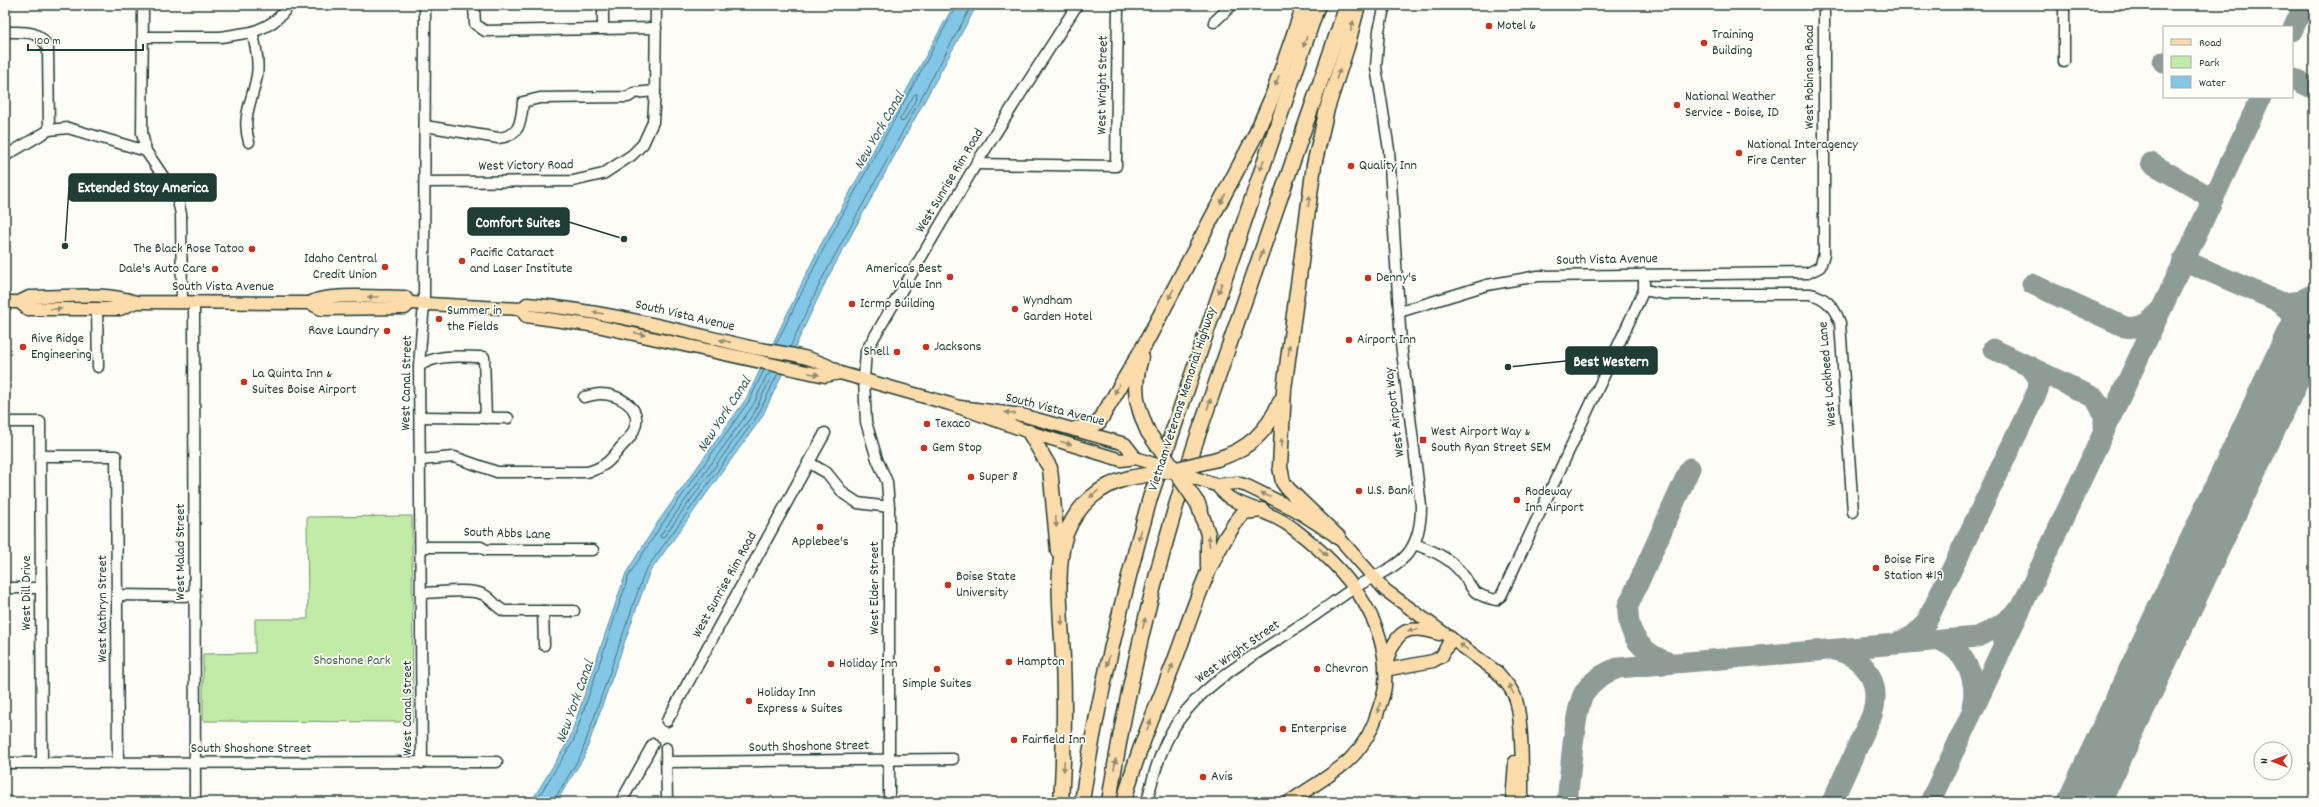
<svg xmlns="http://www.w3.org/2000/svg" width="2319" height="807" font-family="Dekko,sans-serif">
<rect width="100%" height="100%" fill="#fdfcf7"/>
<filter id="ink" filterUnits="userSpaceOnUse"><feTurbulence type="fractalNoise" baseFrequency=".025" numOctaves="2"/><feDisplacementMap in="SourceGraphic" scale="8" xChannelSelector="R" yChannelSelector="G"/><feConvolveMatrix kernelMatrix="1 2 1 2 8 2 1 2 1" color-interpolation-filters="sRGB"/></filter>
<g filter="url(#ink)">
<g fill="#c2eba7" stroke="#70946e">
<polygon points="556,312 605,319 750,351 749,355 556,315"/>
<polygon points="412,516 413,722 203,721 203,654 255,653 255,619 308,619 307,517"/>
</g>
<polygon fill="#84c6e5" stroke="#5c8f9e" points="954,5 977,5 827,279 762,417 649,573 584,757 556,802 531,802 569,740 626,573 658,522 746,399 819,248"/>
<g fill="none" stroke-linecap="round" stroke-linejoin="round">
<g stroke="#47747b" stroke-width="1">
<polygon points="917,94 917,97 904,121 901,122 900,119 914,95"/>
<polyline points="776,344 823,250 957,5"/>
<polyline points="790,347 823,277 972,5"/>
<polygon points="767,375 770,374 771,377 754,413 663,538 661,538 660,536 666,527 754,404"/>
<polyline points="535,802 573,742 629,575 662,524 749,401 764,370"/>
<polyline points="553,802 581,755 645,571 758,415 778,373"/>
</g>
<g stroke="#8e9c96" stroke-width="21">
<polyline points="2292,31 2304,5"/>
<polyline points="2163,62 2164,62"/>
<polyline points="2292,78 2314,89"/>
<polyline points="2151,163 2205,194 2210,201 2210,205"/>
<polyline points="2183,260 2314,317"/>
<path d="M2032 284 2125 327C2139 329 2150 324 2158 312"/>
<path d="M2281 303C2299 321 2298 330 2294 354"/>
<polyline points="2281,303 2304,301 2314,294"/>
<polyline points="1993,349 2095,398 2104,414 2104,432"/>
<path d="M1941 641C1965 650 1979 681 1972 706"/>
<polyline points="1899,642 1913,636 1926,623 2038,390 2039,379 2030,366"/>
<path d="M1670 663C1643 654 1626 636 1628 606L1690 468"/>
<path d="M1567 802C1570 778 1574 710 1584 693 1592 680 1604 673 1618 668L1977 637C1992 631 2004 624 2016 612"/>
<path d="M1832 802 1872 715C1882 683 1866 657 1834 650"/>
<polyline points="1930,802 2261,97"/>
</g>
<polyline stroke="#8e9c96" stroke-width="52" points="2084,802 2314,311"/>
<g stroke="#1f3d34" stroke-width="13">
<g id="minor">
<polyline points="143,5 142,133 146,151 177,197 181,214 182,302"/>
<polyline points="474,5 475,24 485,31 656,28"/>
<polyline points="2064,5 2064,62"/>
<polyline points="1214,22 1232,5"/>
<polyline points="603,29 603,5"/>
<path d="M5 32C24 32 40 29 48 49L49 130 5 156"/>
<polyline points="143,37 221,37 252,32"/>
<path d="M425 126 498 138C521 136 521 121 523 102L540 98 628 97 634 93 655 91"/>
<polyline points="49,130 68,128 146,151"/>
<path d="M249 142C241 116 253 100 257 75 259 61 256 46 252 32 269 26 279 20 289 5"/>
<polyline points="976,164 1116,166 1118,5"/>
<polyline points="425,182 573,181 603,174 632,155 643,144 653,122 655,91 656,5"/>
<path d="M1644 290 1665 294H1810C1826 297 1835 308 1840 323L1853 512"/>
<polyline points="194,302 195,802"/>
<polyline points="97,309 98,367"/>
<polyline points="1399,312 1487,285 1538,276 1808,273 1820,267 1824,254 1824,5"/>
<path d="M419 366C438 353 462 357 484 357L486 418"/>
<polyline points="420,417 508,418"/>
<polyline points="5,422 40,422 42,763"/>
<polyline points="40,456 116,456 118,763"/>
<path d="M420 460 454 457 497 472H587C604 468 611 460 621 447 627 441 633 435 635 427 642 406 617 394 600 394 595 394 589 396 584 397"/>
<polyline points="808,462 827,473 844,494 858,503 889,507"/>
<path d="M1414 544C1428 549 1444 555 1455 566 1475 584 1464 593 1496 600L1501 596 1644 290V274"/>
<polyline points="421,547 481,547 486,550 593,550"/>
<polyline points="5,588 41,588"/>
<path d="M421 593C436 593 468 588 482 594 491 597 495 607 504 611H574"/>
<polyline points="117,595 195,596"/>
<polyline points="543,611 544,645"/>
<polyline points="667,721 825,433"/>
<polyline points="666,748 667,802"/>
<polyline points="666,762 953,759"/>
<polyline points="5,763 497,762"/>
<polyline points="422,763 419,366 424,303 425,5"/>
<polyline points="621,802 653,744"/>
<polyline points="889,802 889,507 887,482 877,459 866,422 864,379 866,351 976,164 1077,5"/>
<path d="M1147 802C1154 771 1164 736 1186 711 1217 674 1262 651 1302 624 1319 613 1336 600 1354 588 1371 577 1396 569 1409 552 1419 538 1421 522 1421 506L1401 344 1389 150 1376 67 1379 30 1385 5"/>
</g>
</g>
<g stroke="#1f3d34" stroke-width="15">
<g id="major">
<path d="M5 302H19L29 297C64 297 103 291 136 302L310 303 321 309 405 308 410 303"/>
<polyline points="19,302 28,309 120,309 136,302"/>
<path d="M310 303C322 292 385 297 405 297L410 303"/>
<polyline points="410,303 521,309 526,316 597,326 825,376 840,373"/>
<path d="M521 309 527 304C603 310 677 330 750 347 779 353 816 355 840 373L950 404 1029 432 1121 460 1136 458 1125 444 1022 415 960 407"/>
<path d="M1216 485 1237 483 1247 486 1294 509 1339 538 1385 590 1497 672C1504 680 1511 687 1515 697 1523 717 1522 778 1522 802"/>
<path d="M1216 485C1220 489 1226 496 1231 499 1252 509 1275 514 1294 529 1343 566 1390 619 1385 685 1385 693 1381 701 1379 708 1374 726 1364 745 1351 758 1338 772 1306 790 1289 802"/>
<path d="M1386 665C1395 631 1406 623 1439 634"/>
<polyline points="1385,670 1433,661 1442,656 1451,638"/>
<polyline points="1512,802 1515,762"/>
</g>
</g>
<g stroke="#1f3d34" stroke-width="17">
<g id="highway">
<path d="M1141 358C1132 388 1136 405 1148 432"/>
<polyline points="1075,429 1092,426 1099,422 1145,344 1254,138 1272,97 1304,5"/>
<polyline points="1029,432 1050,468 1058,551"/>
<path d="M1217 459C1248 450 1269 430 1280 401"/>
<polyline points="1198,504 1208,534 1208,567"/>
<polyline points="1339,538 1288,489 1283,482 1280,467 1284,389 1314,165 1327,109 1347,47 1358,5"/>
<path d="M1061 802C1064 754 1065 708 1063 660 1062 622 1054 569 1066 534 1077 505 1100 485 1129 478"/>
<path d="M1082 802C1097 699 1122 598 1150 498L1318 5"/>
<path d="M1109 802C1128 679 1158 559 1196 441L1347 5"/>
<path d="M1124 802C1136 753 1157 707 1175 660 1193 612 1210 551 1244 512L1262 510"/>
</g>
</g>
<use href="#minor" stroke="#fdfcf7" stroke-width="10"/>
<use href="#major" stroke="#fddcac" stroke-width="12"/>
<use href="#highway" stroke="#fddcac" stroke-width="14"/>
<g stroke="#1f3d34" stroke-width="15" stroke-linecap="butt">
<polyline id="major-bridge" points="1136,458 1216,485"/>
</g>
<g stroke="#1f3d34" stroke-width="17" stroke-linecap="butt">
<g id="highway-bridge">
<polyline points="1148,432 1198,504"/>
<polyline points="1129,478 1173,470 1217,459"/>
</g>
</g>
<use href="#major-bridge" stroke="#fddcac" stroke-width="12"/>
<use href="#highway-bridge" stroke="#fddcac" stroke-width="14"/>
</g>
<defs><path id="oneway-solid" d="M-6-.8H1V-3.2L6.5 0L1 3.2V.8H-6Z"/></defs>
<g fill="#8e8c70">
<use href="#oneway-solid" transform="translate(1352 26) rotate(-76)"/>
<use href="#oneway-solid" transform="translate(1305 42) rotate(109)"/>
<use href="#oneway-solid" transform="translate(1338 74) rotate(-72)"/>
<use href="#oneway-solid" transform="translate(1277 81) rotate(110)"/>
<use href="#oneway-solid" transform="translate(1262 165) rotate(109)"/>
<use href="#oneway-solid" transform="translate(1223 199) rotate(118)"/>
<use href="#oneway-solid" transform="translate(1309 201) rotate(-82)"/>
<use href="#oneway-solid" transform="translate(1261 255) rotate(-71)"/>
<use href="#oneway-solid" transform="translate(1220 288) rotate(109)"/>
<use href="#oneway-solid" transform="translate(1171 294) rotate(118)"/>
<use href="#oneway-solid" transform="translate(373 297) rotate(-180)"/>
<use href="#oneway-solid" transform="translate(56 309)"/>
<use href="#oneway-solid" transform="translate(598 313) rotate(-170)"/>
<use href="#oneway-solid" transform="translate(640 334) rotate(12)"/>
<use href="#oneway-solid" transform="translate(725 341) rotate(-167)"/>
<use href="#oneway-solid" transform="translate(1289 350) rotate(-83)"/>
<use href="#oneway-solid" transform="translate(814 374) rotate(12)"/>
<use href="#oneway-solid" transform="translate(1117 389) rotate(119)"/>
<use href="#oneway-solid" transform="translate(1209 404) rotate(-71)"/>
<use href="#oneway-solid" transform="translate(1010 413) rotate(-172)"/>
<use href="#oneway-solid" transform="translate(1066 443) rotate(17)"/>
<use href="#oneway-solid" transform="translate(1282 443) rotate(-86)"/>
<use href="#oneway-solid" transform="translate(1094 494) rotate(140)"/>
<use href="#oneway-solid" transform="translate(1266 495) rotate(-154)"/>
<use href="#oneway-solid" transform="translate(1056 522) rotate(86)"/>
<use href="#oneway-solid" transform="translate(1140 535) rotate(106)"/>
<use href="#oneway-solid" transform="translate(1209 541) rotate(-96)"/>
<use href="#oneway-solid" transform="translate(1323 552) rotate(43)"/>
<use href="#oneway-solid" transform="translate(1062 620) rotate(88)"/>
<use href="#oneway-solid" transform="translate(1144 623) rotate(-76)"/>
<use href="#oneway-solid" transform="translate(1413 630) rotate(172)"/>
<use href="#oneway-solid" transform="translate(1464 647) rotate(-144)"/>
<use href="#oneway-solid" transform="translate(1108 661) rotate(103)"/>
<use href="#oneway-solid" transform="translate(1171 669) rotate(-69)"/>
<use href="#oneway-solid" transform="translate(1511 689) rotate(-118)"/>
<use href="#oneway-solid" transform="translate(1379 708) rotate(106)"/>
<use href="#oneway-solid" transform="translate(1149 725) rotate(-67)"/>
<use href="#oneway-solid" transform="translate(1115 764) rotate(-80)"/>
<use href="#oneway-solid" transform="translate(1064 766) rotate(93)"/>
</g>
</g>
<g fill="#c8321e" stroke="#fdfcf7" stroke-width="1.5">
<circle cx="1489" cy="26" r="4"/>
<circle cx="1704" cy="43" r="4"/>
<circle cx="1677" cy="105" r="4"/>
<circle cx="1739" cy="153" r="4"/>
<circle cx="1351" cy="166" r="4"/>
<circle cx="252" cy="249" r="4"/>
<circle cx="462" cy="261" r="4"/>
<circle cx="385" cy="267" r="4"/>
<circle cx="215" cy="269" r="4"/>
<circle cx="950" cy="277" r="4"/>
<circle cx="1368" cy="278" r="4"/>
<circle cx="852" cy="304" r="4"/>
<circle cx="1015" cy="309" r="4"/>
<circle cx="439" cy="319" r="4"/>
<circle cx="387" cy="331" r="4"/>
<circle cx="1349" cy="340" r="4"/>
<circle cx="23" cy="347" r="4"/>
<circle cx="926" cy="347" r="4"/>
<circle cx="897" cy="352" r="4"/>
<circle cx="244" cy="382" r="4"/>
<circle cx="927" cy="424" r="4"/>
<rect x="1419" y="436" width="8" height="8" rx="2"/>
<circle cx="924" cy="448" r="4"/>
<circle cx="971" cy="477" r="4"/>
<circle cx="1359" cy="491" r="4"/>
<circle cx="1517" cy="500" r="4"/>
<circle cx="820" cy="527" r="4"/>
<circle cx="1876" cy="568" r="4"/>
<circle cx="948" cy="585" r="4"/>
<circle cx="1009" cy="662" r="4"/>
<circle cx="831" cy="664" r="4"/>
<circle cx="937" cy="669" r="4"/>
<circle cx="1317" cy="669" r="4"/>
<circle cx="749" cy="701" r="4"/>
<circle cx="1283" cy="729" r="4"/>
<circle cx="1014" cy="740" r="4"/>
<circle cx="1203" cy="777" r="4"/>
</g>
<g text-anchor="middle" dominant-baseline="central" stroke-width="3.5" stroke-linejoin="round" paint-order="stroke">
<g font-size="14" fill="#1f3d34" stroke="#fdfcf7" text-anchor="start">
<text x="1497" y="26">Motel 6</text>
<text x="1712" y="35">Training<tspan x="1712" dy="16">Building</tspan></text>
<text x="1685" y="97">National Weather<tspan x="1685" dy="16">Service - Boise, ID</tspan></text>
<text x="1747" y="145">National Interagency<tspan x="1747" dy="16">Fire Center</tspan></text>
<text x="1359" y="166">Quality Inn</text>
<text x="244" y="249" text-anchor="end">The Black Rose Tatoo</text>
<text x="470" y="253">Pacific Cataract<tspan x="470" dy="16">and Laser Institute</tspan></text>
<text x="377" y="259" text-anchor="end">Idaho Central<tspan x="377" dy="16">Credit Union</tspan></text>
<text x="207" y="269" text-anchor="end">Dale's Auto Care</text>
<text x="942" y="269" text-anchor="end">Americas Best<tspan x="942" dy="16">Value Inn</tspan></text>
<text x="1376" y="278">Denny's</text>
<text x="1023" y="301">Wyndham<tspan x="1023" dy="16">Garden Hotel</tspan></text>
<text x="860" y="304">Icrmp Building</text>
<text x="447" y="311">Summer in<tspan x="447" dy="16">the Fields</tspan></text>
<text x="379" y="331" text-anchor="end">Rave Laundry</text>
<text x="31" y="339">Rive Ridge<tspan x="31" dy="16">Engineering</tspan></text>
<text x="1357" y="340">Airport Inn</text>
<text x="934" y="347">Jacksons</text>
<text x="889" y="352" text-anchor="end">Shell</text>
<text x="252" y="374">La Quinta Inn &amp;<tspan x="252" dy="16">Suites Boise Airport</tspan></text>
<text x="935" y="424">Texaco</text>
<text x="1431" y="432">West Airport Way &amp;<tspan x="1431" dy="16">South Ryan Street SEM</tspan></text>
<text x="932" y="448">Gem Stop</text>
<text x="979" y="477">Super 8</text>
<text x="1367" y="491">U.S. Bank</text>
<text x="1525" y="492">Rodeway<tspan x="1525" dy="16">Inn Airport</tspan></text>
<text x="820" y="542" text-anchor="middle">Applebee's</text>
<text x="1884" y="560">Boise Fire<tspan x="1884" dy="16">Station #19</tspan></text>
<text x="956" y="577">Boise State<tspan x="956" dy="16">University</tspan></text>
<text x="1017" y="662">Hampton</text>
<text x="839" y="664">Holiday Inn</text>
<text x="1325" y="669">Chevron</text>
<text x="937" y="684" text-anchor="middle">Simple Suites</text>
<text x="757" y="693">Holiday Inn<tspan x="757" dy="16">Express &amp; Suites</tspan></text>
<text x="1291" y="729">Enterprise</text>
<text x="1022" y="740">Fairfield Inn</text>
<text x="1211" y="777">Avis</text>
</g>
<g font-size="14" fill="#1f3d34" stroke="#fdfcf7">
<text transform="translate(1810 77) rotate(-90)">West Robinson Road</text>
<text transform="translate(1103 85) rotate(-89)">West Wright Street</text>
<text transform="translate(526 166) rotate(-1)">West Victory Road</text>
<text transform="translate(950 181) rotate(-59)">West Sunrise Rim Road</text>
<text transform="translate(1607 260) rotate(-1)">South Vista Avenue</text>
<text x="223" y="287">South Vista Avenue</text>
<text transform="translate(685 316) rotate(13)">South Vista Avenue</text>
<text transform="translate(1828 374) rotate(-95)">West Lockheed Lane</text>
<text transform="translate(407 383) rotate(-89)">West Canal Street</text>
<text transform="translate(1183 399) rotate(-72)">Vietnam Veterans Memorial Highway</text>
<text transform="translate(1055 410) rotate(14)">South Vista Avenue</text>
<text transform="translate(1395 412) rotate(-97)">West Airport Way</text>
<text transform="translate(507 534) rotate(2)">South Abbs Lane</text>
<text transform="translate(181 552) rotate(-90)">West Malad Street</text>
<text transform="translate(725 585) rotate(-61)">West Sunrise Rim Road</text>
<text transform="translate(875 588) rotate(-90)">West Elder Street</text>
<text transform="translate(27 593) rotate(-90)">West Dill Drive</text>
<text transform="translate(103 609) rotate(-90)">West Kathryn Street</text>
<text transform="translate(1238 652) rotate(-35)">West Wright Street</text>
<text transform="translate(408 708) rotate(-90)">West Canal Street</text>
<text transform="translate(809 747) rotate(-1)">South Shoshone Street</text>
<text x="251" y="749">South Shoshone Street</text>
</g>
<g font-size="14" fill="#40604b" stroke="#fdfcf7">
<text x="352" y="661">Shoshone Park</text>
</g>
<g font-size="15" font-style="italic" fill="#385f60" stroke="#fdfcf7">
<text transform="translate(880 131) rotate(-60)">New York Canal</text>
<text transform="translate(725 415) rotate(-57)">New York Canal</text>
<text transform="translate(576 702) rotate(-70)">New York Canal</text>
</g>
</g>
<path fill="none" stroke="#1f3d34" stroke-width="1.5" d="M65 246L69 187M624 239L569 222M1508 367L1566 361"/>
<g fill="#1f3d34" stroke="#fdfcf7" stroke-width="1.5">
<circle cx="65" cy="246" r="4"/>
<circle cx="624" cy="239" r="4"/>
<circle cx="1508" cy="367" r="4"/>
</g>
<g fill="#1f3d34" stroke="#1f3d34" stroke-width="1.5">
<rect x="69" y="174" width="147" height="27" rx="4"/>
<rect x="468" y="208" width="101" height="27" rx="4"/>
<rect x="1566" y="347" width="91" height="27" rx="4"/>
</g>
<g font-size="15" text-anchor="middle" font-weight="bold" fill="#fff">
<text x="143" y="192">Extended Stay America</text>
<text x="518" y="227">Comfort Suites</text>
<text x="1611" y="366">Best Western</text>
</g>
<rect width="2319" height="807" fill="none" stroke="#fdfcf7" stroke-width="20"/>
<rect x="10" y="10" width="2299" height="787" fill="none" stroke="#1f3d34" stroke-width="1.5" filter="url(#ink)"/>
<rect x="2163" y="26" width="130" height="72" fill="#fdfcf7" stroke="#a4b0a9"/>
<rect x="2171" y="39" width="20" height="6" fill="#fddcac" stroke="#a4b0a9"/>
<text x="2199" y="46" font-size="12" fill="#1f3d34">Road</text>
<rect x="2171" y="56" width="20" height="12" fill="#c2eba7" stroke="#a4b0a9"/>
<text x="2199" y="66" font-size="12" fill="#1f3d34">Park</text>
<rect x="2171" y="76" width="20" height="12" fill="#84c6e5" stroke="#a4b0a9"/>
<text x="2199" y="86" font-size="12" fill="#1f3d34">Water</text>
<g transform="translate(2273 761) rotate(270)"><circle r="19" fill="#fdfcf7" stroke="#a4b0a9"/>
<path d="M0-3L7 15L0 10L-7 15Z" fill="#c8321e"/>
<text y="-6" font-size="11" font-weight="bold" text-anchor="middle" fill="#1f3d34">N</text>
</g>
<path d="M28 44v6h115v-6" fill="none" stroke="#1f3d34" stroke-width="2"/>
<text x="34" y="44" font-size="12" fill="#1f3d34" stroke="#fdfcf7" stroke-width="3" paint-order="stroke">100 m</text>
</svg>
